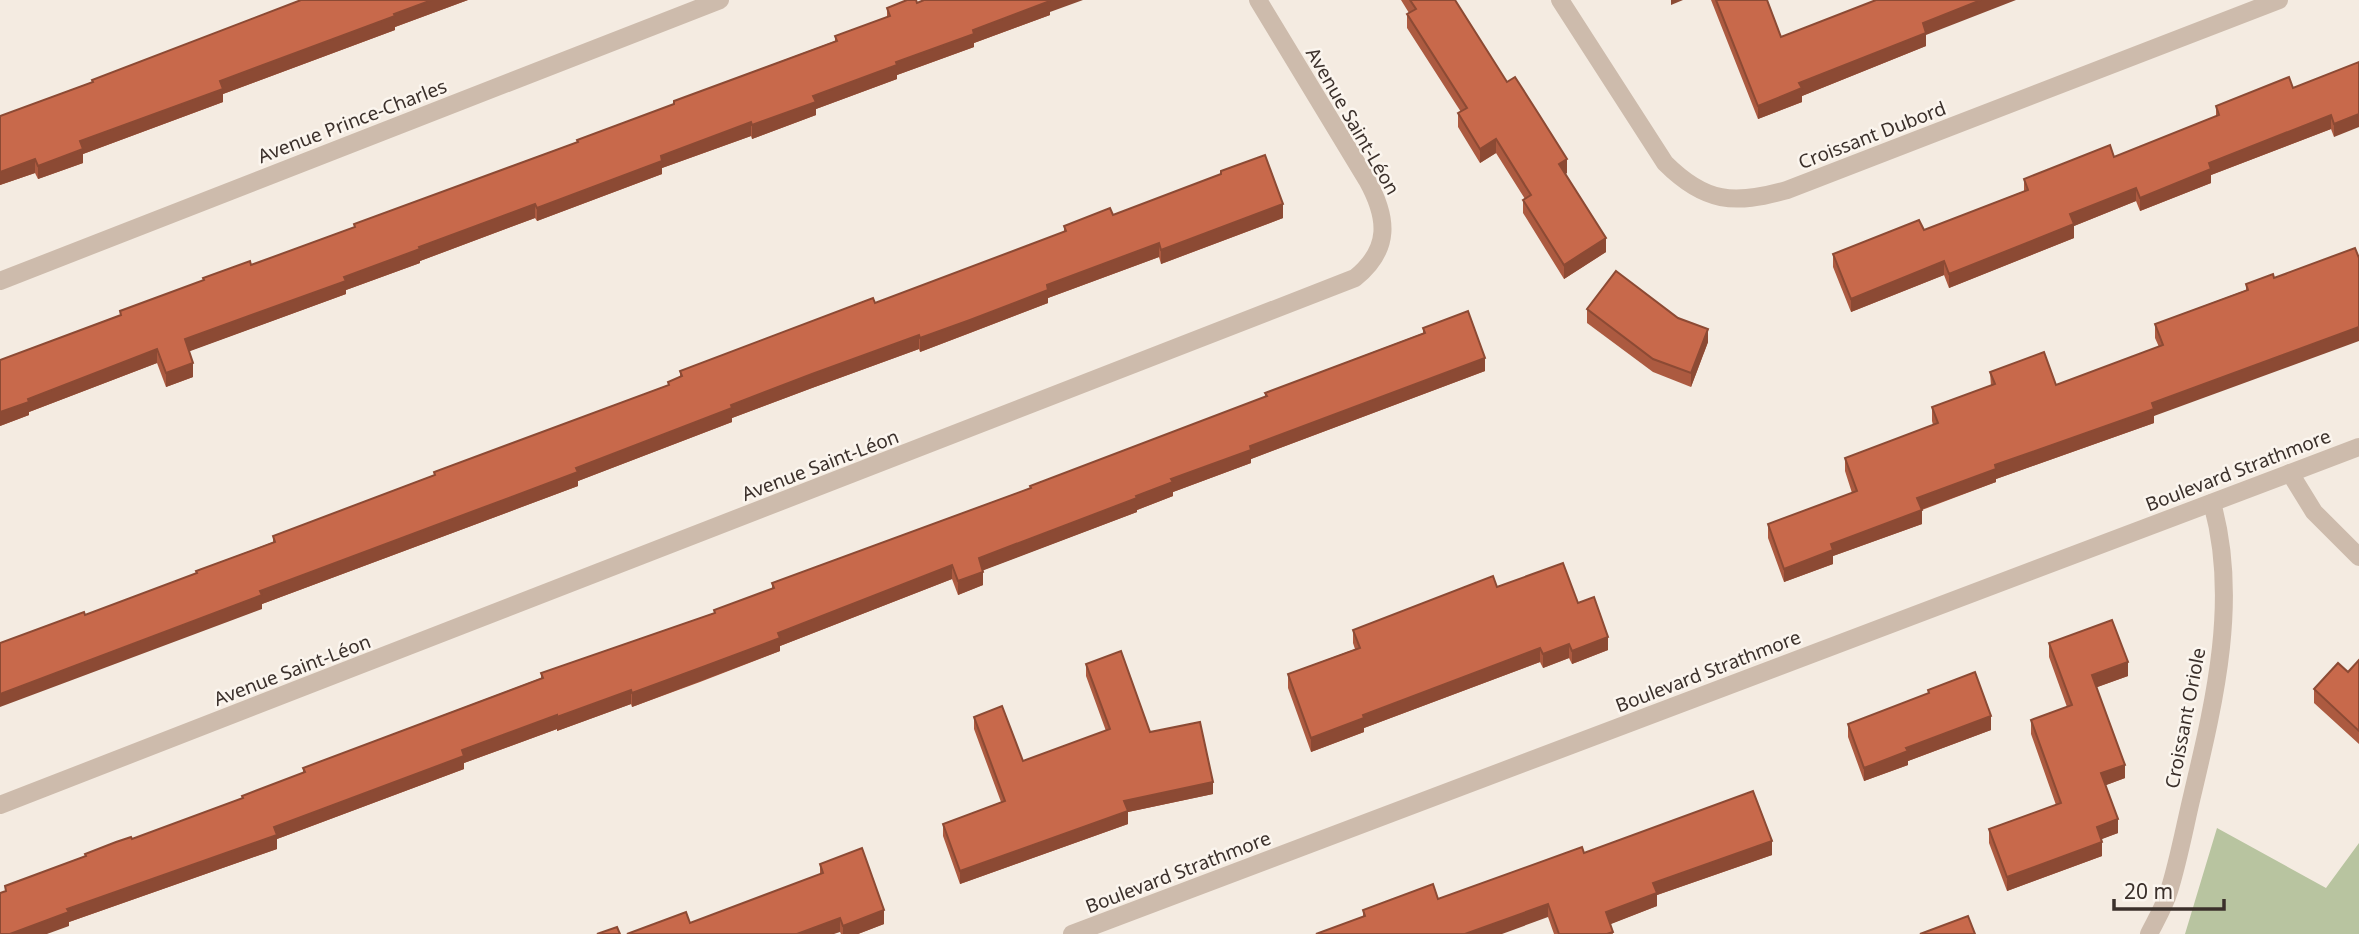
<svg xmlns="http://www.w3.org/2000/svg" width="2359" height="934" font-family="'Noto Sans',sans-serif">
<rect width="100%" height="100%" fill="#f4ebe1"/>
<polygon fill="#b8c4a0" points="2217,828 2326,888 2359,843 2359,934 2185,934"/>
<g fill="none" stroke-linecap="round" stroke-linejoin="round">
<g stroke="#cdbbac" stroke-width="18">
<path d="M1560 0 1665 163C1705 203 1734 205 1787 190L2279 0"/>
<polyline points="0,281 720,0"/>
<polyline points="2290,473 2314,512 2359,557"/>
<path d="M0 805 1355 278C1391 249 1388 218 1367 180L1258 0"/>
<polyline points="1072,934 2359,447"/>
<path d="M2149 934C2156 920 2165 905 2169 891 2179 859 2185 825 2193 792 2215 699 2239 598 2212 503"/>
</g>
</g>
<g fill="#ac5a40">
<polygon points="301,0 468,0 395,27 395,30 223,94 223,102 83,154 83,163 38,179 35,173 0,185 0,116 92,82 92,80"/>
<polygon points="1401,0 1455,0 1507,82 1567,173 1565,174 1606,252 1564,279 1523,213 1523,200 1525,199 1496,153 1480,163 1458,127 1458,113 1461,112 1407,28 1407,14 1409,13"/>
<polygon points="1711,0 1767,0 1781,37 1926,35 1926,46 1802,96 1802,102 1758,119"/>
<polygon points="917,3 1050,12 1050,15 974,43 974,47 897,75 897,79 816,109 816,115 752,139 751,136 662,168 662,174 537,221 535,218 420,261 420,263 346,290 346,294 189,351 193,377 166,387 157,363 29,412 29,415 0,426 0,360 120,315 120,311 203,281 203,278 251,265 354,227 354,224 577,142 577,140 674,104 674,101 835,41 835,36 887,17 887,8"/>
<polygon points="2359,62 2334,137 2331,129 2211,175 2211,183 2140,211 2136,201 2074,226 2074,238 1949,288 1944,275 1851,312 1833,267 1833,254 1924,230 2024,191 2024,179 2114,157 2216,116 2216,106 2293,88"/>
<polygon points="1221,171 1283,218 1161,264 1159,257 1048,298 1048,303 970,333 920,352 919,349 812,388 732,418 732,422 578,481 578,486 262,604 262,609 85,615 196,574 196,571 273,542 273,536 434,475 434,472 668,385 668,382 680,377 680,371 875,303 1064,232 1064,226 1113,215 1221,174"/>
<polygon points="2273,274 2154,416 2154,423 1996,479 1996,482 1922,510 1922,524 1833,556 1833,564 1784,582 1768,538 1768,524 1852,493 1845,471 1845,458 1933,425 1932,421 1932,407 1991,386 1990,372 2056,385 2159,347 2155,338 2155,324 2246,290 2246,284"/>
<polygon points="1587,309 1708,342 1691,387 1653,372 1587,323"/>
<polygon points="1423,328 1485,371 1251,459 1251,463 1173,492 1173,496 1137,510 1137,512 983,570 983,585 958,595 952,579 780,646 780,651 700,682 632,707 631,704 557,731 557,729 464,763 464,769 277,839 277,849 69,922 69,926 5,892 5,886 85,856 85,854 132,839 242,798 242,796 303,773 303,768 541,678 541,673 714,613 714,610 772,589 772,583 1030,488 1030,486 1265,397 1265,393 1423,333"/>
<polygon points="1497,587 1578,603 1608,650 1572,664 1569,658 1543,668 1540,662 1364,728 1364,732 1311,752 1288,688 1288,674 1355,649 1353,643 1353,630"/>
<polygon points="2049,643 2128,676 2097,687 2125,778 2106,785 2118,833 2101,839 2102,856 2007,891 1989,843 1989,829 2056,805 2031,734 2031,720 2067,707 2049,657"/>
<polygon points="2359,660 2359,744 2314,703 2314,689 2348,672"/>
<polygon points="1086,664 1150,732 1213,794 1128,812 1128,824 960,884 943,836 943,824 1001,802 974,729 974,717 1023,761 1106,731 1086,676"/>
<polygon points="1928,690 1991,730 1908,761 1908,765 1864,781 1848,737 1848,724 1928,694"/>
<polygon points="1584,853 1772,855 1657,895 1657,906 1610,924 1613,934 1554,934 1548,917 1363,917 1363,910 1438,899"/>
<polygon points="820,864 884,924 858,934 841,934 840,932 690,923 820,874"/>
</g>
<g fill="#8c4a34">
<polygon points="432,0 468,0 395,27 395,30 223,94 223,102 83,154 83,163 38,179 38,166 80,141 220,81"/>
<polygon points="1049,0 1083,0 1050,12 1050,15 974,43 974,47 897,75 897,79 816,109 816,115 752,139 752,125 813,96 973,30"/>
<polygon points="1671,0 1683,0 1671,5"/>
<polygon points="1981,0 2016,0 1926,35 1926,46 1802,96 1802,102 1758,119 1758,106 1799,83 1923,23"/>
<polygon points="2359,114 2359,127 2334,137 2334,124"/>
<polygon points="2331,115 2331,129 2211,175 2211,183 2140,211 2140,198 2209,163"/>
<polygon points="751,122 751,136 662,168 662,174 537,221 537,208 661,156"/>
<polygon points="1496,139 1496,153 1480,163 1480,149"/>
<polygon points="35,159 35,173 0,185 0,172"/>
<polygon points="1567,159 1567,173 1559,178 1559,164"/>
<polygon points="2136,188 2136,201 2074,226 2074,238 1949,288 1949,274 2070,214"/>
<polygon points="535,204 535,218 420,261 420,263 346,290 346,294 185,353 185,339 419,247"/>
<polygon points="1283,204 1283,218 1161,264 1161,250"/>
<polygon points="1606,238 1606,252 1564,279 1564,265"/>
<polygon points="1159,243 1159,257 1048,298 1048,303 920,352 920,338 1047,285"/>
<polygon points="1944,261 1944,275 1851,312 1851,299"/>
<polygon points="2359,327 2359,341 2154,416 2154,423 1996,479 1996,482 1917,511 1917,498 1995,465 2152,403"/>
<polygon points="1708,329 1708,342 1691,387 1691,373"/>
<polygon points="919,335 919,349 812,388 732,418 732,422 578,481 578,486 262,604 262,609 0,707 0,694 260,591 576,468 731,405 812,374"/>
<polygon points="157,349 157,363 29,412 29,415 0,426 0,412 28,399"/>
<polygon points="1485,358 1485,371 1251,459 1251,463 1173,492 1173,496 1137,510 1137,512 979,572 979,558 1136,496 1171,479 1250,446"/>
<polygon points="193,363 193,377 166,387 166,373"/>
<polygon points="1922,510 1922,524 1833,556 1833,564 1784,582 1784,569 1831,544"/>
<polygon points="952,565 952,579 780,646 780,651 632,707 632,693 778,633"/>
<polygon points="983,572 983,585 958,595 958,581"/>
<polygon points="1608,637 1608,650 1572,664 1572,651"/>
<polygon points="1569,644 1569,658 1543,668 1543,654"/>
<polygon points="1540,648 1540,662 1364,728 1364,732 1311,752 1311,738 1363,715"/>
<polygon points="2128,662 2128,676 2092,689 2092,675"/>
<polygon points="631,690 631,704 557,731 557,717"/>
<polygon points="557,715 557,729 464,763 464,769 277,839 277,849 69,922 69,926 47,934 10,934 67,909 462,750"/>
<polygon points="1991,716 1991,730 1908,761 1908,765 1864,781 1864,768 1906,748"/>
<polygon points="2125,765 2125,778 2101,787 2101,773"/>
<polygon points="1213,782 1213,794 1128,812 1128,824 960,884 960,871 1124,801"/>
<polygon points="2118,819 2118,833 2097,841 2097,827"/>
<polygon points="1772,841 1772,855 1657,895 1657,906 1606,926 1606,912 1653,883"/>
<polygon points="2102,842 2102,856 2007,891 2007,877"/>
<polygon points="1548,904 1548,917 1502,934 1465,934"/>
<polygon points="884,910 884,924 858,934 843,934 843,926"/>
<polygon points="840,918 840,932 834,934 797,934"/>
</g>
<g fill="#c8694b" stroke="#8c4a34" stroke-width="2">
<polygon points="301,0 432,0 394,14 395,16 220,81 223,89 80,141 83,149 38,166 35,159 0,172 0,116 93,82 92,80"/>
<polygon points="907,0 916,0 917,3 924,0 1049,0 1050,1 973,30 974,34 896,62 897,65 813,96 816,102 752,125 751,122 661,156 662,161 537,208 535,204 419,247 420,249 344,277 346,281 185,339 193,363 166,373 157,349 28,399 29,402 0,412 0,360 121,315 120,311 204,280 203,278 250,261 251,265 355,227 354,224 578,142 577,140 674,104 674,101 837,41 835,36 890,16 887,8"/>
<polygon points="1410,0 1455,0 1507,82 1515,77 1538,113 1567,159 1559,164 1606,238 1564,265 1523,200 1531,195 1496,139 1480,149 1458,113 1467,108 1407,14 1416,9"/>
<polygon points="1716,0 1767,0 1781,37 1876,0 1981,0 1923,23 1926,33 1799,83 1802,88 1758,106"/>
<polygon points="2359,62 2359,114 2334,124 2331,115 2209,163 2211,169 2140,198 2136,188 2070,214 2074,224 1949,274 1944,261 1851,299 1833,254 1919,220 1924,230 2028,190 2024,179 2110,145 2114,157 2219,115 2216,106 2289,77 2293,88"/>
<polygon points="1265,155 1283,204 1161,250 1159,243 1047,285 1048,290 970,320 920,338 919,335 812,374 731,405 732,408 576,468 578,472 260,591 262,595 0,694 0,643 84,612 85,615 197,573 196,571 275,542 273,536 435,475 434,472 669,385 668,382 682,376 680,371 873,298 875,303 1066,231 1064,226 1110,208 1113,215 1221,174 1221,171"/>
<polygon points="2355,248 2359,258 2359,327 2152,403 2154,409 1995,465 1996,469 1917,498 1922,510 1831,544 1833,550 1784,569 1768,524 1857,491 1845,458 1938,423 1932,407 1995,384 1990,372 2044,352 2056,385 2163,345 2155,324 2248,290 2246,284 2273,274 2274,278"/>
<polygon points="1616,271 1678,318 1708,329 1691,373 1653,359 1587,309"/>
<polygon points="1468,311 1485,358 1250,446 1251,450 1171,479 1173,482 1136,496 1137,498 979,558 983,572 958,581 952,565 778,633 780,638 700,668 632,693 631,690 557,717 557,715 462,750 464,756 274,827 277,835 67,909 69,912 10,934 0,934 0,893 6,891 5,886 86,856 85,854 116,842 131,837 132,839 243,798 242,796 305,772 303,768 543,678 541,673 715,613 714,610 774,588 772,583 1031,488 1030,486 1267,396 1265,393 1425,333 1423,328"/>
<polygon points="1563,563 1578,603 1594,597 1608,637 1572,651 1569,644 1543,654 1540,648 1363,715 1364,718 1311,738 1288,674 1360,648 1353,630 1493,576 1497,587"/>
<polygon points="2112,620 2128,662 2092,675 2125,765 2101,773 2118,819 2097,827 2102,842 2007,877 1989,829 2061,803 2031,720 2072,705 2049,643"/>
<polygon points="1121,651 1150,732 1200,722 1213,782 1124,801 1128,811 960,871 943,824 1005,801 974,717 1002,706 1023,761 1110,729 1086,664"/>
<polygon points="2359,660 2359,731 2314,689 2338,663 2348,672"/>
<polygon points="1975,672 1991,716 1906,748 1908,751 1864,768 1848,724 1929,693 1928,690"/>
<polygon points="1753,791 1772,841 1653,883 1657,893 1606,912 1613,932 1607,934 1559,934 1548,904 1465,934 1316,934 1365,916 1363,910 1433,884 1438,899 1582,847 1584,853"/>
<polygon points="862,848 884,910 843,926 840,918 797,934 627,934 686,912 690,923 823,873 820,864"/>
<polygon points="1968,916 1975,934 1920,934"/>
<polygon points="617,927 620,934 597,934"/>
</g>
<g text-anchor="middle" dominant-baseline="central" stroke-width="5" stroke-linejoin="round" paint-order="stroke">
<g font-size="19" fill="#3b302b" stroke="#fbf5ee">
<text transform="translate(352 121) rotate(-21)">Avenue Prince-Charles</text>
<text transform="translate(1353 121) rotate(60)">Avenue Saint-Léon</text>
<text transform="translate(1872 135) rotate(-21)">Croissant Dubord</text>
<text transform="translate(820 465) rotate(-21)">Avenue Saint-Léon</text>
<text transform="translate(2238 470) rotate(-21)">Boulevard Strathmore</text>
<text transform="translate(292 670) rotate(-21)">Avenue Saint-Léon</text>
<text transform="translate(1708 671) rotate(-21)">Boulevard Strathmore</text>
<text transform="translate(2185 718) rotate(-79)">Croissant Oriole</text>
<text transform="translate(1178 872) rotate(-21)">Boulevard Strathmore</text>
</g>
</g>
<path d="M2114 899v10h110v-10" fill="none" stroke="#3b302b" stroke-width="3.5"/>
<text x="2124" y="899" font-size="21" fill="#3b302b" stroke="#fbf5ee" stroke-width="5" paint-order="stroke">20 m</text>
</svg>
